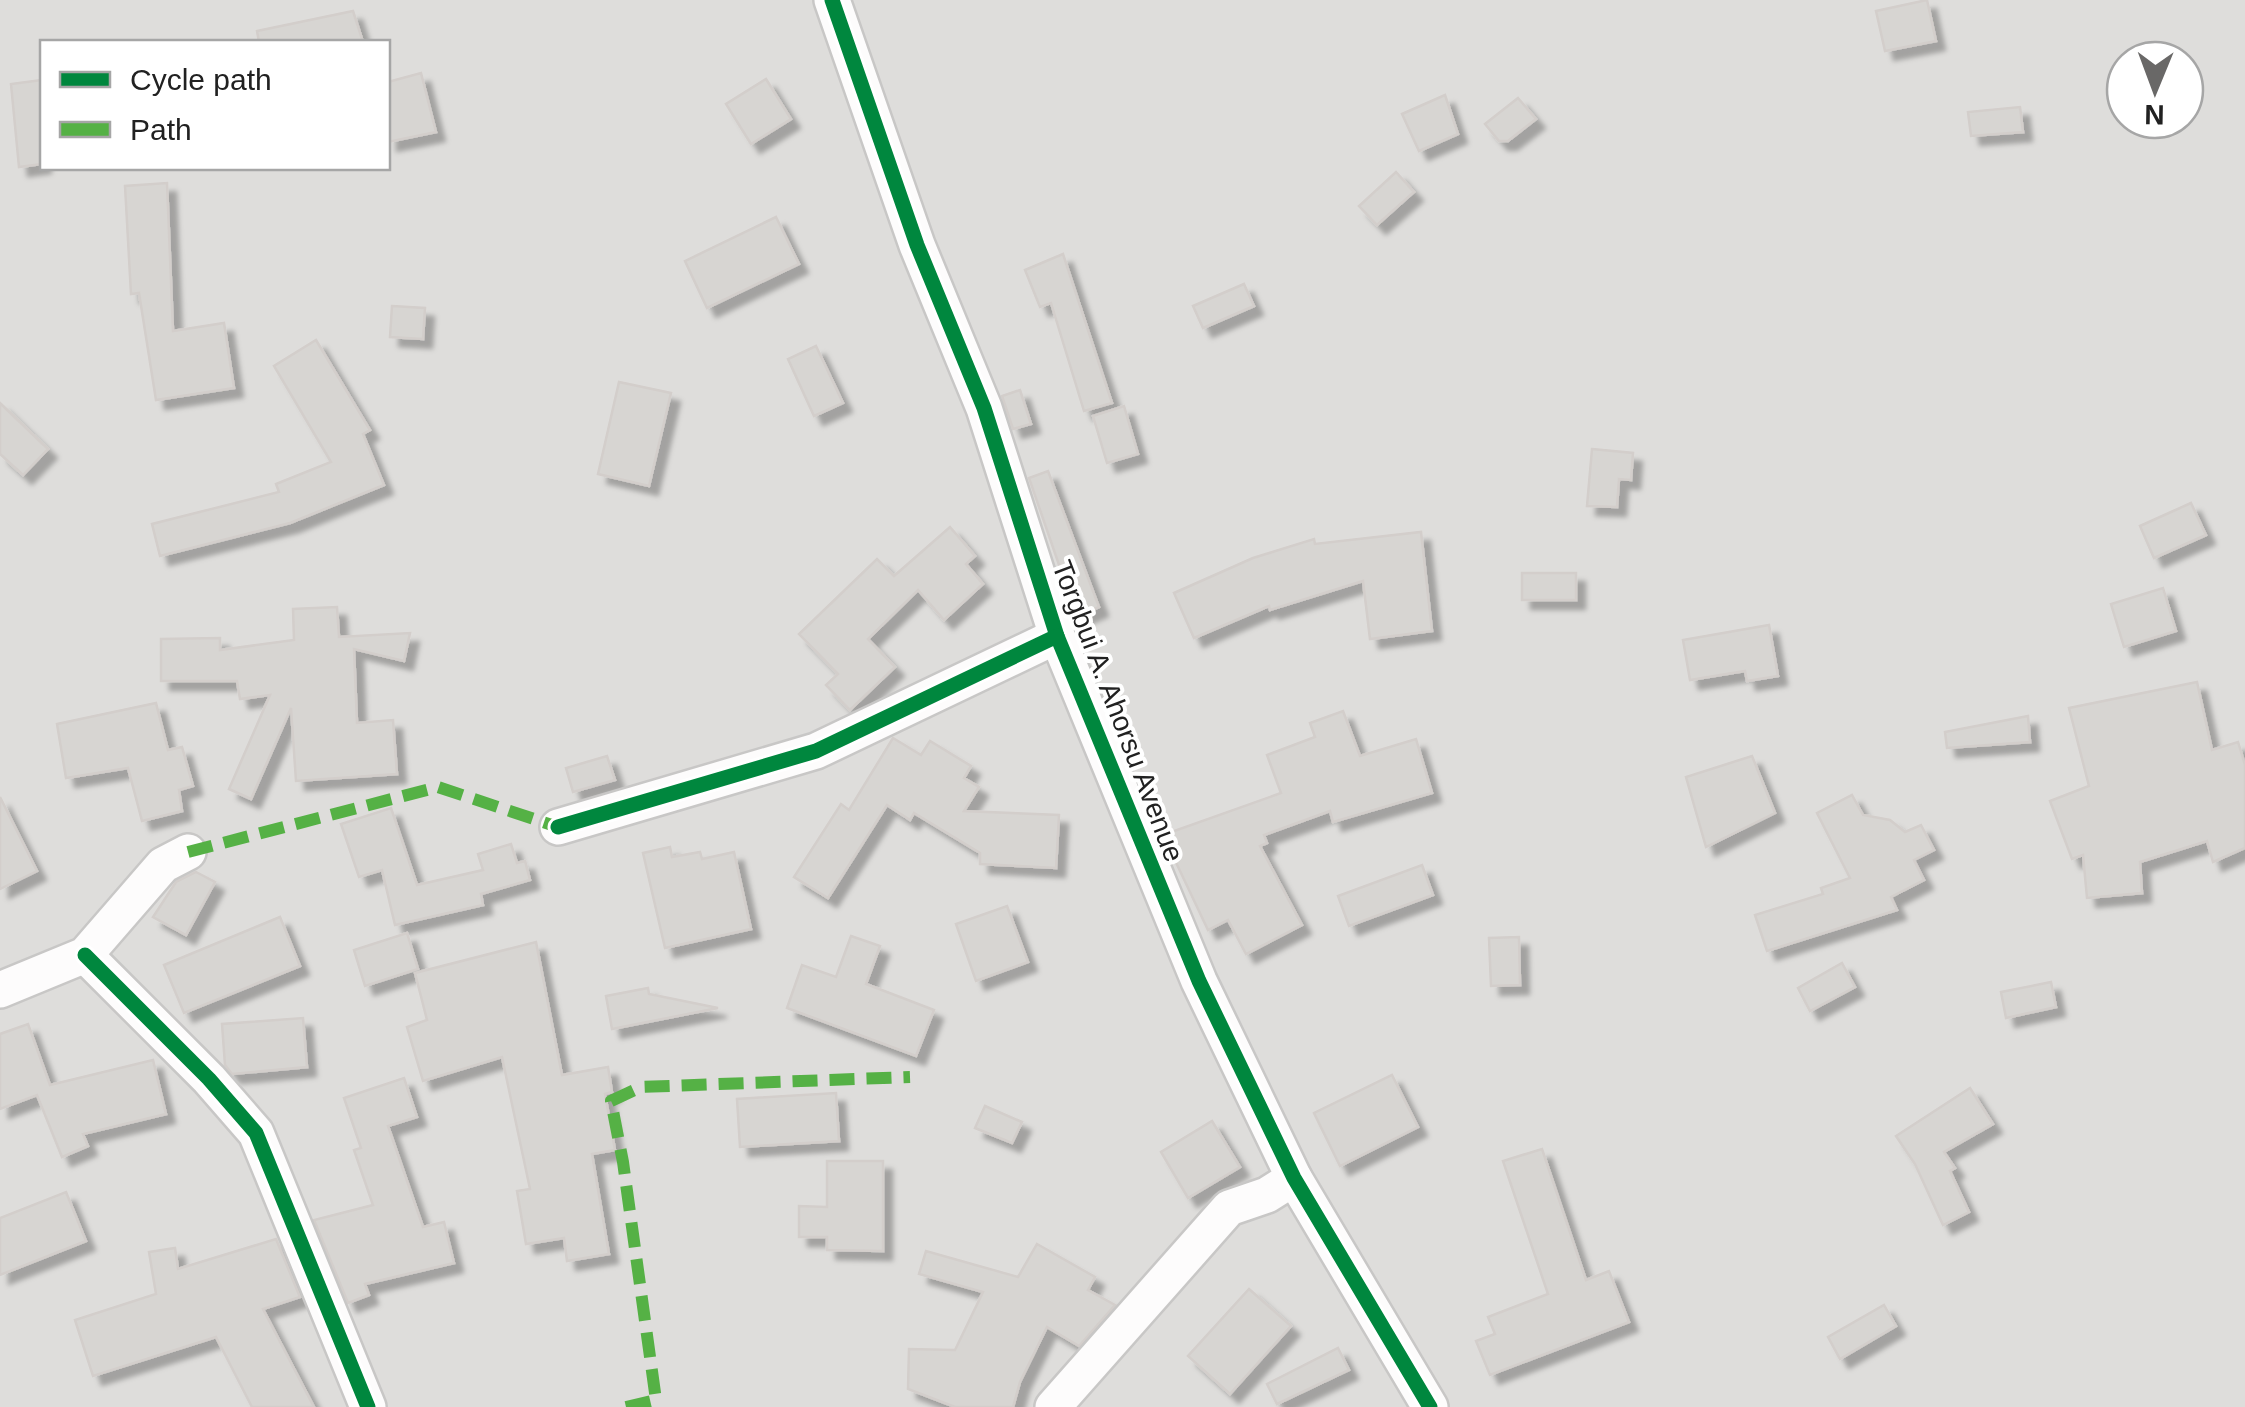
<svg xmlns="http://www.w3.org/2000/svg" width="2245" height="1407" font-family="Helvetica,sans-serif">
<defs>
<filter id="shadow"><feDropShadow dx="9" dy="9" stdDeviation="2.5" flood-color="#0004"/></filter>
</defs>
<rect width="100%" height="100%" fill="#efedea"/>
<path fill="#dedddb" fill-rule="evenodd" d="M0 0H2245V1407H0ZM42 42H388V168H42ZM2125 60H2185V120H2125Z"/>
<g fill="#d7d5d2" stroke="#d3cecb" stroke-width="2.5" filter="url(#shadow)">
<polygon points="1927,0 1936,41 1885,51 1876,11"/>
<polygon points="353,11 363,42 259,42 257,31"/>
<polygon points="421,73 436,132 388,142 388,82"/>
<polygon points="766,79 791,119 751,144 726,104"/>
<polygon points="42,80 42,164 19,167 11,84"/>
<polygon points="1445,95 1458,134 1419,151 1402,114"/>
<polygon points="1518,98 1536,119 1508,141 1499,141 1485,124"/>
<polygon points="2020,107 2023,132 1971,136 1968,112"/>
<polygon points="1396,172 1414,192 1377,225 1359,206"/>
<polygon points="167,183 173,331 224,323 234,388 156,400 139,293 131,294 125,186"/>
<polygon points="776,217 799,264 707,308 685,261"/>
<polygon points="1063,254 1112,403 1084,411 1051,303 1040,307 1025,270"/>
<polygon points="1244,284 1254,306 1203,328 1193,306"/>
<polygon points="392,306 425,308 423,339 390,337"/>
<polygon points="316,340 370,430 363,434 384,485 290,523 160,556 152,524 279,492 276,484 331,462 274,366"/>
<polygon points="816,346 843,403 814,416 788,359"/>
<polygon points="619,382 671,393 649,486 598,474"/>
<polygon points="1020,390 1031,424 1013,429 1002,396"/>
<polygon points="0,403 48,449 23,475 0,454"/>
<polygon points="1124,406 1138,454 1107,463 1093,416"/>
<polygon points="1592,449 1633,453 1631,480 1619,479 1617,507 1587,506"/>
<polygon points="1048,471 1099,607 1077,617 1029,478"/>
<polygon points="2191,503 2206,535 2154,558 2140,526"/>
<polygon points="950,527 975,556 966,564 983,584 944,620 918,590 868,639 895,667 850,710 826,685 838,674 799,634 877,559 894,576"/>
<polygon points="1421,532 1432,631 1370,639 1363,581 1270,610 1269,606 1194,638 1174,593 1253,558 1314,539 1315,544"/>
<rect x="1522" y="573" width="54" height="27"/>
<polygon points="2163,588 2176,631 2124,647 2111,604"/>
<polygon points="337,607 339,637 410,633 404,661 354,649 357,723 393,720 397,774 296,781 291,708 251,799 229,789 270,695 240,699 237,681 161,681 161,639 220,638 220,650 294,640 293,609"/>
<polygon points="1769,625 1778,676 1747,681 1745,671 1690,680 1683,640"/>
<polygon points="2197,682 2212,750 2238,742 2245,765 2245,848 2213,862 2207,841 2140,862 2142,893 2087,898 2083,855 2072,859 2050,801 2089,786 2069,708"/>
<polygon points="156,703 168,750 182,747 193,786 179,790 182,811 142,821 128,768 66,778 57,724"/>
<polygon points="1343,711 1360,756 1416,739 1432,793 1333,822 1330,811 1264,835 1267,843 1260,846 1302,925 1246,954 1228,920 1208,930 1163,835 1281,793 1267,755 1315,737 1310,723"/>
<polygon points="2028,716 2030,742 1947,748 1945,732"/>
<polygon points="893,738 921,755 930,741 971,766 964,778 979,787 964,811 1059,815 1056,868 980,864 980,853 914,813 910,820 887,805 828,898 794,877 841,804 849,810"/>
<polygon points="607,756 615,780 573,792 566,768"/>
<polygon points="1752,756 1775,813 1706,847 1686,777"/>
<polygon points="1852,795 1863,815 1890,820 1905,832 1921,825 1934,850 1914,860 1924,880 1891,897 1897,910 1767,951 1755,915 1823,894 1821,888 1850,878 1817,813"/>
<polygon points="0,797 37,871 0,889"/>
<polygon points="391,808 417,885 483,870 478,854 511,844 517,863 525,861 530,880 481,894 483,905 395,925 382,870 359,877 341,824"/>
<polygon points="670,847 672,857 700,852 702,859 734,852 751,929 665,948 643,853"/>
<polygon points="1422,865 1433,895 1349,926 1338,896"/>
<polygon points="196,872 215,882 186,935 153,917 176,882"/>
<polygon points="1007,906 1028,962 976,981 956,924"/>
<polygon points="280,917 300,966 184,1013 164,965"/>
<polygon points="407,933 418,969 365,986 354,950"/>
<polygon points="851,936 880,946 866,984 934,1010 916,1056 787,1008 802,965 836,977"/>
<polygon points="1519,937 1520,985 1491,986 1489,938"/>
<polygon points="536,942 562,1075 608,1067 612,1092 605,1094 615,1150 592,1154 609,1254 567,1261 564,1238 526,1244 517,1191 530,1189 502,1057 423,1081 407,1027 427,1020 415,973"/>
<polygon points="1842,963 1855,987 1810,1011 1798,988"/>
<polygon points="2051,982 2056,1007 2006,1018 2001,992"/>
<polygon points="648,988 649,994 718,1008 612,1029 606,996"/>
<polygon points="303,1018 307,1067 232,1074 225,1065 222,1024"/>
<polygon points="28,1024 50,1085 153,1060 166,1114 83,1134 88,1146 62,1157 37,1095 0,1109 0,1034"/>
<polygon points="1392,1075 1418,1127 1340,1166 1314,1113"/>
<polygon points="404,1078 417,1117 388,1126 423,1227 444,1222 454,1263 365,1284 369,1295 348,1303 314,1220 373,1205 354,1150 361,1148 344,1098"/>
<polygon points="1970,1088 1993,1124 1944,1152 1955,1168 1950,1171 1969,1212 1943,1225 1915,1164 1896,1136"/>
<polygon points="836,1093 839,1141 740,1147 737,1099"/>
<polygon points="985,1106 1022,1122 1012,1143 975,1128"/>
<polygon points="1212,1121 1240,1167 1188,1198 1161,1152"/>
<polygon points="1542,1149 1586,1280 1609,1271 1629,1322 1490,1375 1476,1341 1495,1334 1488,1317 1548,1294 1503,1161"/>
<polygon points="827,1161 883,1161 883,1251 827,1250 827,1237 799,1237 799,1206 827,1207"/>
<polygon points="66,1192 86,1241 0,1275 0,1218"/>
<polygon points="276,1239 300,1297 263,1309 314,1407 252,1407 216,1337 93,1376 75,1320 156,1294 149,1252 175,1248 178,1269"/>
<polygon points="1037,1244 1095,1277 1088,1290 1115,1305 1079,1346 1047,1327 1020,1382 1013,1407 955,1407 908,1389 909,1349 955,1350 983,1292 919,1274 926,1251 1018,1277"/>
<polygon points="1249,1289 1291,1326 1230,1394 1188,1356"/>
<polygon points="1884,1305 1896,1326 1840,1359 1828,1337"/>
<polygon points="1338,1348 1349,1370 1277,1404 1267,1384"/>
</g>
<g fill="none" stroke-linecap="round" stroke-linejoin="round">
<g stroke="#c8c7c6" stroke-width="40">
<g id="street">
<polyline points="832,0 917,245 984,408 1057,636 1199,981 1294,1178 1430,1407"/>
<polyline points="558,827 816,751 1057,636"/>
<polyline points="85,955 209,1079 256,1133 368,1407"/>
<polyline points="0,990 85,955 163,865 188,852"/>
<polyline points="1053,1407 1229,1208 1267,1195 1294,1178"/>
</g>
</g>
<use href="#street" stroke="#fdfcfc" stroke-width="35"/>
<g stroke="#55b145" stroke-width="12" stroke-dasharray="25 12" stroke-linecap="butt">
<polyline points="188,852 438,787 558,827"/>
<polyline points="626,1407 656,1400 623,1162 611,1101 641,1087 910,1077"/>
</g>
<g stroke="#fff" stroke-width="21">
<g id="cycleway">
<polyline points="832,0 917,245 984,408 1057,636 1199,981 1294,1178 1430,1407"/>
<polyline points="558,827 816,751 1057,636"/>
<polyline points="85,955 209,1079 256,1133 368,1407"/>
</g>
</g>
<use href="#cycleway" stroke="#00873e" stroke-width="15"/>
</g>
<g text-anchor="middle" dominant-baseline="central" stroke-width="8" stroke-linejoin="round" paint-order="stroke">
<g font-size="28" fill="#212121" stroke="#fff">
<text transform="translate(1118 711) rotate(69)">Torgbui A. Ahorsu Avenue</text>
</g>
</g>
<rect x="40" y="40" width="350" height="130" fill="#ffffff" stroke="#a6a6a6" stroke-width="2.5"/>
<rect x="60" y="72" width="50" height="15" fill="#00873e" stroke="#a6a6a6" stroke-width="2.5"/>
<text x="130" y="90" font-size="30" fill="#212121">Cycle path</text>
<rect x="60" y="122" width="50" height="15" fill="#55b145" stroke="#a6a6a6" stroke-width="2.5"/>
<text x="130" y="140" font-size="30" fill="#212121">Path</text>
<g transform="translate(2155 90) rotate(181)"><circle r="48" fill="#ffffff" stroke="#a6a6a6" stroke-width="2.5"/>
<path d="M0-8L18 38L0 25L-18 38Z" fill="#696867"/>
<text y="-15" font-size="28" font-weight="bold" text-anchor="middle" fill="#212121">N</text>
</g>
</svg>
